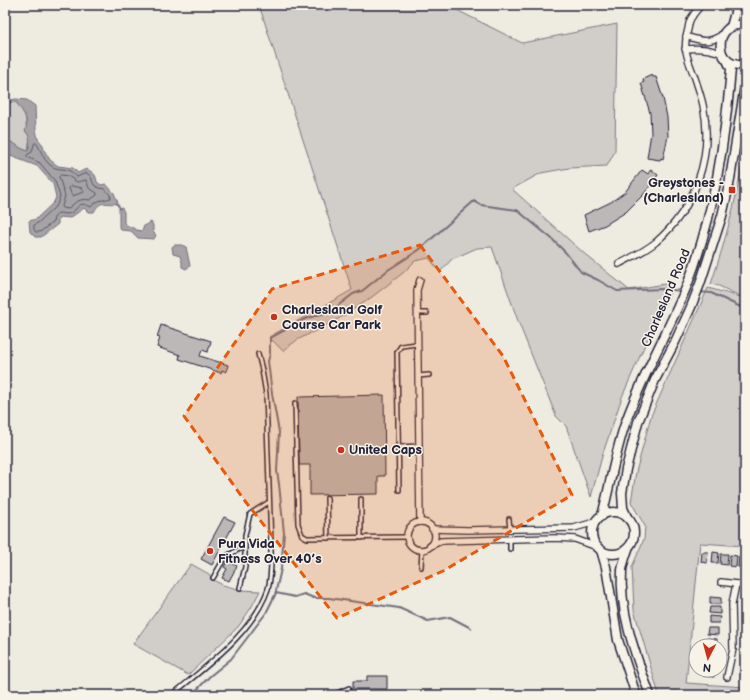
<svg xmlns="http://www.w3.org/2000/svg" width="750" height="700" font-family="'Balsamiq Sans',sans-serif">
<rect width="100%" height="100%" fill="#eeebe1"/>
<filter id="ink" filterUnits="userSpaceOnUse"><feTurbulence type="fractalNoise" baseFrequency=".025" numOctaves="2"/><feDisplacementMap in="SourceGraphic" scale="8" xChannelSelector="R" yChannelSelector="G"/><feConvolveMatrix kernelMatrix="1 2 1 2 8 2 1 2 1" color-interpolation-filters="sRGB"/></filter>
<g filter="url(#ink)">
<g fill="#d1cdc9" stroke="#7a7882">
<polygon points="259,5 447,5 522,43 617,24 615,151 607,166 569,168 541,173 512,189 587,256 629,290 665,284 670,293 647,340 622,397 603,453 591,497 566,426 556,416 518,321 492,247 477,248 452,259 440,272 429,258 415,261 403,273 368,300 335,321 297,340 283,351 269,337 352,290"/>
<path d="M16 102 25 113 27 132 30 137 28 151C17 148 16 142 5 140V103Z"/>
<path d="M745 147V546L700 543 686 683 745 687V695H659L634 610 632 567 644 539 645 526 631 502 636 472 651 416 708 288 744 298 719 286 711 284C726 239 738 194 745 147Z"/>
<polygon points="191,564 209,574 213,580 223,585 241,590 260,591 251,608 238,627 188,675 133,644"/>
</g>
<g fill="#a6a3a6" stroke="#716f7b">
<path d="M16 99 27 100 35 106 36 130 38 139 43 145 44 150 50 160 58 166 73 168 78 173 86 169C93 172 96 174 97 182L101 185 106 184 114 193 118 203C107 206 101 198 94 212H88L84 208 70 218 60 217 58 220V224L41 237H35L30 232 29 221 36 219 54 202 56 197 53 184 37 166 5 154V140C17 143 17 148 28 151 30 144 31 136 25 131 30 119 22 111 16 102L5 103V101Z"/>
<path d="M119 208H122L124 212V223C127 227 132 226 136 230L142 231 144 226 151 222 153 225V232L156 235 154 239 138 238 131 231 121 230 119 227Z"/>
<polygon points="174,245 182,245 186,247 190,266 186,269 182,267 182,262 180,256 173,254 172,247"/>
</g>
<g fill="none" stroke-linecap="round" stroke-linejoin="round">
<g stroke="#575666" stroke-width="1">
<path d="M36 143C40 147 42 156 47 162 56 172 61 167 70 171 72 172 75 175 77 177L86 173C93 176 91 180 94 185L99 188 105 189 110 195 111 198C101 201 98 199 91 207 77 200 80 208 71 213 67 215 62 213 58 213L54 218 53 222 40 232H36L34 230V225L39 222 57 205 60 196 55 181 40 163 27 157V155L32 152 34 144Z"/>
<path d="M61 175 68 176 77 182 86 180 89 188 97 193V195L90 200C80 198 75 202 68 209L63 208 62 206 65 196 59 177Z"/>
<polygon points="72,186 82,188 84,192 72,196 69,188"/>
</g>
<g stroke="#716f7b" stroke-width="2">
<polyline points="117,204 120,208"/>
<polyline points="698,292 711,293 745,309"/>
<polyline points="276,593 295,597 304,594 314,598 329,598 399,608 428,621 450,617 471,628"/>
<polyline points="192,695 210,676 231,659 266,613 275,595 281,569 284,533 279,484 277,471 279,432 272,394 268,361 270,354 270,338 305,319 331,311 353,294 362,291 388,270 419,250 474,201 481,205 517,210 551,238 566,253 581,272 598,280 617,291 662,289 682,291"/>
</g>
</g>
<g fill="#bbb8b7" stroke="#22223b">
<polygon points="652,75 653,77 656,77 663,98 667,117 668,136 663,159 661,158 660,160 647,158 651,133 650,113 641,83 644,82 643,79"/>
<polygon points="651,169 658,175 644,194 626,212 605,225 589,231 584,215 611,202 625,192 642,170 648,174"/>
<polygon points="161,325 211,341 208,352 202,350 200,356 228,365 226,372 222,370 221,373 179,359 180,355 157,347 160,338 157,337"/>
<polygon points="384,395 385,476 378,476 378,494 310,495 310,465 299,465 298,397"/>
<polygon points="224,517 235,522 212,565 201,559"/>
<polygon points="702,552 708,552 707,563 701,562"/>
<polygon points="713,552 719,553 718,563 712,563"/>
<polygon points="721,554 728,554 727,565 720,564"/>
<polygon points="730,555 737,556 736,567 729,566"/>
<polygon points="739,556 745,556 745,567 738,567"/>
<polygon points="227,561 237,566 229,581 222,578 227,569 224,567"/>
<polygon points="710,597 721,598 721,604 710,604"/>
<polygon points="710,607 720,607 720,614 709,613"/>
<polygon points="709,616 720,617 719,623 709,623"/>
<polygon points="708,628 718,628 718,635 707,634"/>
<polygon points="707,638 717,639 717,645 706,644"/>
<polygon points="704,670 714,671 714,677 703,676"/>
<polygon points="367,676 387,676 387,689 353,689 353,681 367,681"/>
</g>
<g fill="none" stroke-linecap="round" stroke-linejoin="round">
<g stroke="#22223b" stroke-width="6">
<g id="service">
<polyline points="417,313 427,313"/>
<polyline points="418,376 429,375"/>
<polyline points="295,403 298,524 302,535 307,538 407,537"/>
<polyline points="397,447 419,446"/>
<polyline points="399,490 397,352 401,346 417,344"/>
<polyline points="327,498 328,538"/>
<polyline points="361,499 361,538"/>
<polyline points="509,519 510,530"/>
<polyline points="510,539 510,549"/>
<polyline points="421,567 422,550"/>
<polyline points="213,578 225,557 245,546"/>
<polyline points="240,588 245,567 245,535 250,514 269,502"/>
<path d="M172 695C206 666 253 633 268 589 272 575 271 560 271 546L266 394 262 370 258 354"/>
<polyline points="333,695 349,688"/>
</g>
</g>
<g stroke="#22223b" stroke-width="8">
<g id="minor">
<path d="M686 36C700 41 710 44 723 34"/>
<path d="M685 49C698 48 710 48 722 54"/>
<path d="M619 264C632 257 645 251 656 242 695 208 714 156 703 105 701 96 698 87 695 78 688 60 682 48 688 29 689 25 689 20 692 17 694 13 698 9 701 5"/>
<polyline points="420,522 417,290 420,280"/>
<circle cx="421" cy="536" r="14"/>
<polyline points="432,529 468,530 574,528 595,522"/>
<polyline points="430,546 441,541 555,538 575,539 597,547"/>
<polyline points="721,582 745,585"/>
<polyline points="727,677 733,649 732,604 736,584"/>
</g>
</g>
<g stroke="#22223b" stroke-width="11">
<g id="secondary">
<path d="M745 25C713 20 712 69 745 65"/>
<polyline points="731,27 737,5"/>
<circle cx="613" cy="533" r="21"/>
<path d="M602 516C610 485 615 454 625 424 642 375 669 331 688 283 714 214 725 142 731 69L727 60"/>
<polyline points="627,517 623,508 622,493 626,469 638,422 655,380 675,342 691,307 700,284 722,216 729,185 745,86"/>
<path d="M628 549C626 555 623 563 622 570 619 612 636 656 650 695"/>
<polyline points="601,550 606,567 618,640 636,695"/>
</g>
</g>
<use href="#service" stroke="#f7f3e8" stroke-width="3"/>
<use href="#minor" stroke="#f7f3e8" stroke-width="5.5"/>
<use href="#secondary" stroke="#f7f3e8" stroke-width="8"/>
</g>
</g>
<path fill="#e8590c" fill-opacity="0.2" stroke="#e8590c" stroke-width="3" stroke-dasharray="8 5" stroke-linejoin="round" d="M420 245 503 356 572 495 443 571 337 618 245 501 184 416 272 289Z"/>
<g fill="#c8321e" stroke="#f7f3e8" stroke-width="1.5">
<rect x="728" y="186" width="8" height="8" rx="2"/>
<circle cx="274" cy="317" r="4"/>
<circle cx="341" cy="450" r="4"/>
<circle cx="210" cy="551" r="4"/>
</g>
<g text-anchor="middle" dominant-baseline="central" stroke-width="3" stroke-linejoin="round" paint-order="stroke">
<g font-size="13" font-weight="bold" fill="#22223b" stroke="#f7f3e8" text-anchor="start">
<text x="724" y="183" text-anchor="end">Greystones -<tspan x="724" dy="15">(Charlesland)</tspan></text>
<text x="282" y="310">Charlesland Golf<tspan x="282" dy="15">Course Car Park</tspan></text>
<text x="349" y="450">United Caps</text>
<text x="218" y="544">Pura Vida<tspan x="218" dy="15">Fitness Over 40’s</tspan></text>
</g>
<g font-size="13" fill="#22223b" stroke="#f7f3e8">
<text transform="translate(666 298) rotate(-67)">Charlesland Road</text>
</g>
</g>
<rect width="750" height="700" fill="none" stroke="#f7f3e8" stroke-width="20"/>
<rect x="10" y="10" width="730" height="680" fill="none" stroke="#22223b" stroke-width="1.5" filter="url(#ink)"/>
<g transform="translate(708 658) rotate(186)"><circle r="19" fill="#f7f3e8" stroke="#a29fa3"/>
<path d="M0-3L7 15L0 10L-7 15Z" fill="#c8321e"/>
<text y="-6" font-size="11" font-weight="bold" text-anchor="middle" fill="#22223b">N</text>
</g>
</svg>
